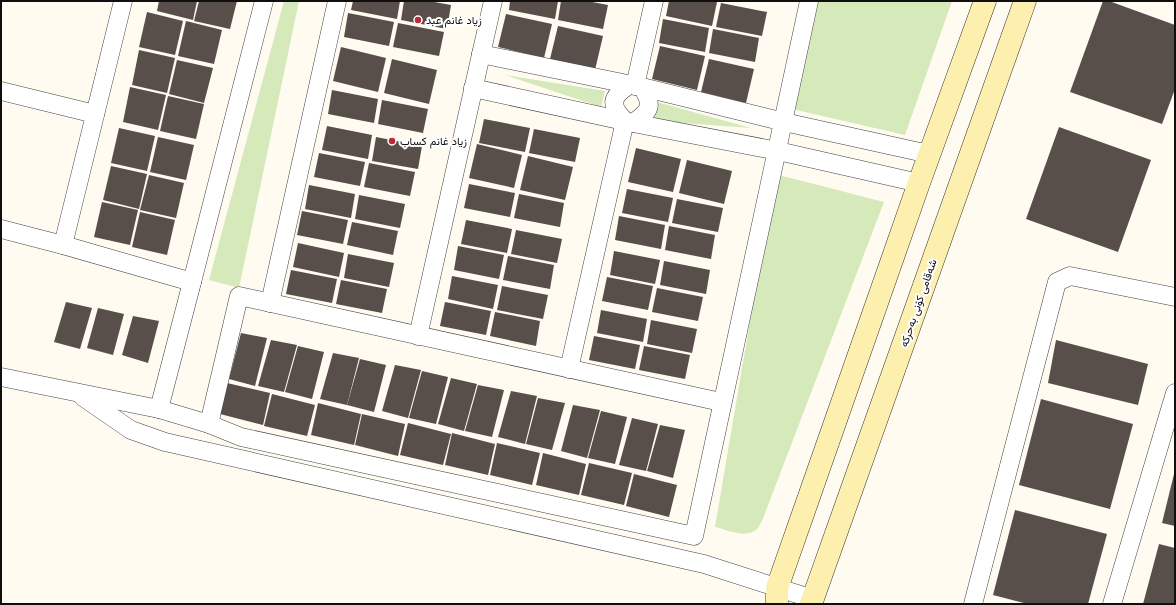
<svg xmlns="http://www.w3.org/2000/svg" width="1176" height="605" font-family="'Libre Baskerville',Vazirmatn,serif">
<rect width="100%" height="100%" fill="#fffbf1"/>
<g fill="#d5e9bb">
<polygon points="284,1 299,1 239,288 209,280"/>
<polygon points="815,1 952,1 905,135 792,109"/>
<polygon points="505,75 605,91 601,107"/>
<polygon points="657,102 751,128 654,121"/>
<path d="M775 174 884 202 762 521C760 523 759 527 757 529 747 539 727 530 715 527Z"/>
</g>
<g fill="#584f4b">
<polygon points="159,1 197,1 193,20 157,11"/>
<polygon points="199,1 237,1 230,29 194,21"/>
<polygon points="353,1 400,1 397,19 351,10"/>
<polygon points="404,1 429,1 451,5 447,29 401,20"/>
<polygon points="510,1 558,1 555,19 509,10"/>
<polygon points="561,1 587,1 608,5 603,29 558,20"/>
<polygon points="669,1 717,2 712,26 666,16"/>
<polygon points="1103,1 1109,1 1175,25 1175,89 1162,124 1070,92"/>
<polygon points="721,3 767,12 762,36 716,27"/>
<polygon points="147,12 183,21 175,55 139,47"/>
<polygon points="348,13 394,22 389,46 344,37"/>
<polygon points="506,14 552,24 544,58 498,47"/>
<polygon points="663,19 709,28 705,52 659,43"/>
<polygon points="186,21 222,30 214,64 178,56"/>
<polygon points="398,23 444,32 439,56 393,47"/>
<polygon points="558,26 603,36 595,70 550,59"/>
<polygon points="713,29 759,38 755,62 709,53"/>
<polygon points="660,46 705,56 697,90 652,79"/>
<polygon points="341,47 386,58 378,92 333,81"/>
<polygon points="139,50 175,58 167,93 132,85"/>
<polygon points="392,59 437,70 429,104 384,93"/>
<polygon points="709,59 754,69 746,103 701,92"/>
<polygon points="177,60 213,68 204,103 169,94"/>
<polygon points="130,87 166,95 158,130 123,122"/>
<polygon points="332,90 378,99 374,123 328,114"/>
<polygon points="168,96 204,104 196,139 160,131"/>
<polygon points="382,100 428,109 423,133 378,124"/>
<polygon points="484,119 530,128 525,152 479,143"/>
<polygon points="327,126 372,135 368,159 322,150"/>
<polygon points="1059,127 1151,160 1118,252 1026,219"/>
<polygon points="119,128 155,136 147,171 111,163"/>
<polygon points="534,129 580,138 575,162 529,153"/>
<polygon points="158,137 194,145 186,180 150,172"/>
<polygon points="376,137 422,146 418,169 372,161"/>
<polygon points="477,144 522,155 514,188 469,178"/>
<polygon points="636,148 681,159 673,192 628,182"/>
<polygon points="319,153 365,162 360,186 314,177"/>
<polygon points="528,156 573,167 565,200 520,190"/>
<polygon points="687,160 732,171 724,204 679,193"/>
<polygon points="369,163 415,172 410,196 364,187"/>
<polygon points="111,166 147,174 139,209 103,200"/>
<polygon points="149,175 184,183 176,218 140,210"/>
<polygon points="469,184 515,193 510,217 464,208"/>
<polygon points="309,185 355,194 351,218 305,209"/>
<polygon points="627,189 673,198 668,222 622,213"/>
<polygon points="519,194 564,203 560,227 514,218"/>
<polygon points="359,195 405,204 400,228 355,219"/>
<polygon points="677,199 723,208 718,232 672,223"/>
<polygon points="102,202 138,210 130,245 94,237"/>
<polygon points="302,211 348,220 343,244 297,235"/>
<polygon points="140,212 175,220 167,255 132,247"/>
<polygon points="619,216 665,225 661,249 615,240"/>
<polygon points="466,220 512,229 507,253 461,244"/>
<polygon points="352,222 398,231 393,255 347,245"/>
<polygon points="669,226 715,235 711,259 665,250"/>
<polygon points="516,230 562,239 557,263 511,254"/>
<polygon points="298,243 344,253 339,277 293,267"/>
<polygon points="458,246 504,255 499,279 454,270"/>
<polygon points="614,251 660,260 655,284 610,275"/>
<polygon points="348,254 394,263 389,287 344,278"/>
<polygon points="508,256 554,265 550,289 503,280"/>
<polygon points="664,261 710,270 706,294 660,285"/>
<polygon points="291,270 337,279 332,303 286,294"/>
<polygon points="452,276 498,285 493,309 448,299"/>
<polygon points="607,277 653,286 648,310 602,301"/>
<polygon points="341,280 387,289 382,313 336,304"/>
<polygon points="502,286 548,295 543,319 497,310"/>
<polygon points="657,288 703,297 698,321 652,312"/>
<polygon points="66,302 92,308 80,349 54,342"/>
<polygon points="445,302 491,311 486,335 440,326"/>
<polygon points="98,308 124,314 113,355 87,348"/>
<polygon points="601,310 647,319 643,342 597,333"/>
<polygon points="495,312 540,321 536,346 490,336"/>
<polygon points="133,316 159,321 148,363 122,355"/>
<polygon points="651,320 697,329 692,353 647,344"/>
<polygon points="241,333 267,338 255,386 229,379"/>
<polygon points="594,336 640,345 635,369 589,360"/>
<polygon points="271,340 297,345 284,392 258,386"/>
<polygon points="1056,340 1148,364 1138,405 1048,383"/>
<polygon points="298,346 324,352 312,399 285,392"/>
<polygon points="644,346 690,355 685,379 639,370"/>
<polygon points="333,353 359,358 347,405 320,399"/>
<polygon points="360,359 386,365 374,412 347,405"/>
<polygon points="395,365 421,370 408,418 382,411"/>
<polygon points="422,371 448,377 436,424 409,418"/>
<polygon points="451,378 477,384 464,431 438,424"/>
<polygon points="227,383 270,393 263,425 220,414"/>
<polygon points="478,385 504,390 492,437 465,431"/>
<polygon points="511,391 537,396 525,444 498,437"/>
<polygon points="272,394 315,405 307,436 264,426"/>
<polygon points="538,398 565,403 552,450 526,444"/>
<polygon points="1041,399 1133,424 1110,509 1019,485"/>
<polygon points="318,403 361,414 354,445 311,435"/>
<polygon points="573,405 600,410 587,458 561,451"/>
<polygon points="601,411 627,417 615,464 588,458"/>
<polygon points="362,414 405,424 398,456 355,445"/>
<polygon points="632,418 658,424 646,471 619,465"/>
<polygon points="408,423 451,434 443,465 400,455"/>
<polygon points="660,425 685,430 673,478 647,471"/>
<polygon points="452,433 495,444 488,475 445,465"/>
<polygon points="497,443 540,453 532,485 490,475"/>
<polygon points="543,453 586,464 579,495 536,485"/>
<polygon points="589,463 632,473 624,505 581,495"/>
<polygon points="634,474 677,485 669,517 626,506"/>
<polygon points="1174,474 1175,474 1175,526 1162,523"/>
<polygon points="1015,510 1107,534 1088,604 1028,604 993,595"/>
<polygon points="1159,544 1175,548 1175,604 1143,604"/>
</g>
<g fill="none" stroke-linecap="round" stroke-linejoin="round">
<g stroke="#424242" stroke-width="19">
<g id="street">
<polyline points="481,54 642,87 784,122 929,154"/>
<polyline points="635,86 654,1"/>
<polyline points="473,88 633,123 778,151 919,183"/>
<polyline points="1,91 95,114"/>
<path d="M633 123C650 111 654 106 642 87"/>
<polyline points="1,229 63,245 123,1"/>
<polyline points="63,245 192,282 159,409"/>
<polyline points="192,282 264,1"/>
<polyline points="270,303 337,1"/>
<polyline points="418,336 493,1"/>
<path d="M569 369 625 121C609 105 611 97 629 85"/>
<path d="M1 377 159 409 209 424 241 437 694 536C731 357 771 179 809 1"/>
<polyline points="83,397 131,430 165,442 704,564 813,599"/>
<polyline points="209,424 239,296 721,402"/>
<polyline points="973,604 1057,282 1070,276 1175,297"/>
<polyline points="1112,604 1175,393"/>
</g>
</g>
<g stroke="#313131" stroke-width="23">
<g id="secondary">
<polyline points="777,604 777,588 919,183 985,1"/>
<polyline points="811,604 1025,1"/>
</g>
</g>
<use href="#street" stroke="#fff" stroke-width="18"/>
<use href="#secondary" stroke="#fdf0ae" stroke-width="22"/>
</g>
<g fill="#bd2938" stroke="#fff" stroke-width="1.5">
<circle cx="418" cy="20" r="4"/>
<circle cx="392" cy="141" r="4"/>
</g>
<g text-anchor="middle" dominant-baseline="central" stroke-width="4" stroke-linejoin="round" paint-order="stroke">
<g font-size="11" fill="#0f0f0f" stroke="#fff" text-anchor="start">
<text x="426" y="20">زياد غانم عبد</text>
<text x="400" y="141">زياد غانم كساب</text>
</g>
<g font-size="11" fill="#0f0f0f" stroke="#fff">
<text transform="translate(918 303) rotate(-71)">شەقامی کۆنی بەحرکە</text>
</g>
</g>
<rect width="1176" height="605" fill="none" stroke="#0f0f0f" stroke-width="4"/>
</svg>
